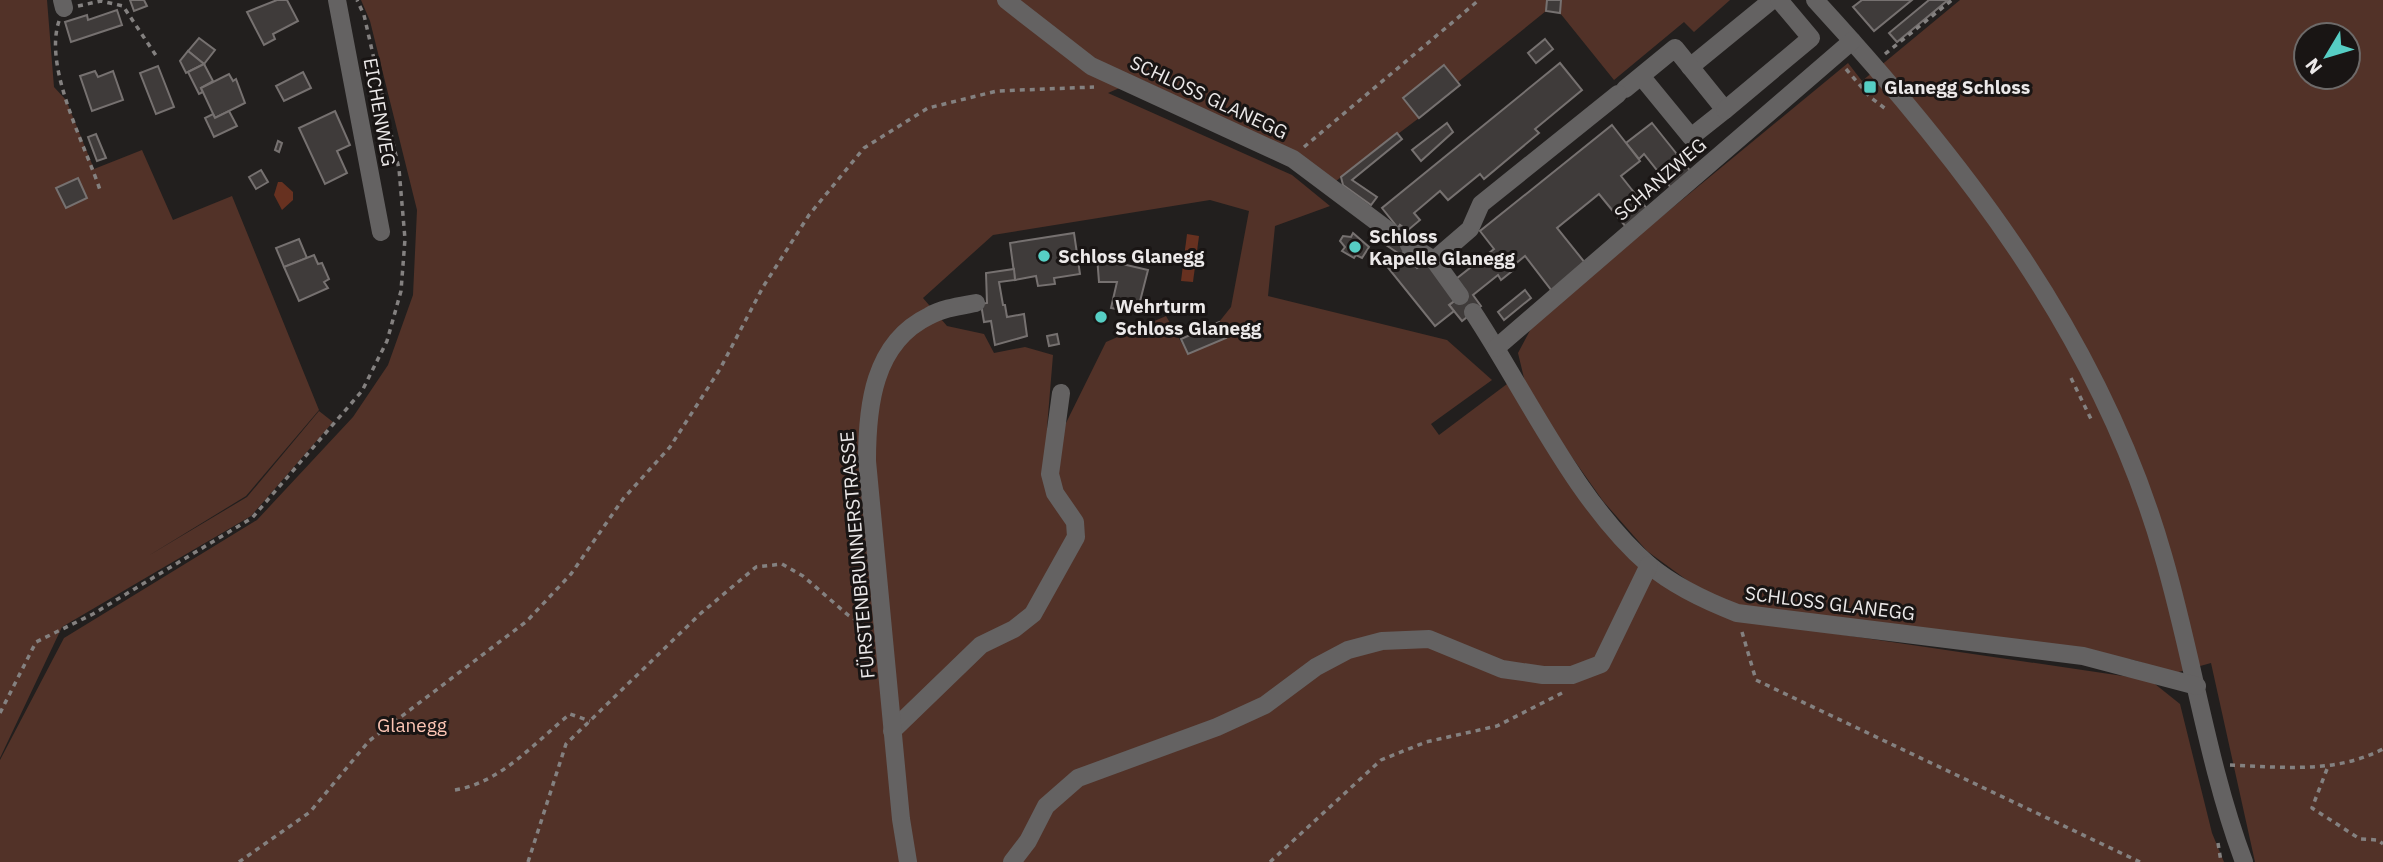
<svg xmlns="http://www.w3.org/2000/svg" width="2383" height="862" font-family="'IBM Plex Sans',sans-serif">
<rect width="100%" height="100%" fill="#221f1e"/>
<g fill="#523228" fill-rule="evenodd">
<polygon points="0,0 47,0 54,87 66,100 94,169 142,150 173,220 232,196 319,410 246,496 148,556 247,497 319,411 333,422 251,516 62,627 0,758"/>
<path d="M361 0H1547L1546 11 1458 82 1444 65 1403 98 1419 118 1336 181 1297 153 1140 79 1108 93 1292 175 1330 206 1275 226 1268 296 1447 340 1492 380 1431 424 1439 435 1507 384 1595 515 1736 619 2150 680 2180 704 2212 833 2224 862H0V760L64 638 257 520 353 417 388 365 413 295 417 210 370 21ZM1210 200 1249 211 1231 307 1219 322 1225 338 1188 354 1166 316 1106 342 1065 425 1047 428 1053 355 1025 347 994 353 984 334 947 326 923 298 993 235Z"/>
<polygon points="1561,0 1730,0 1694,32 1684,22 1614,80 1560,13"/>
<path d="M1960 0H2383V862H2255L2211 663 2175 673 2134 660 1743 607 1699 589 1647 551 1603 501 1528 395 1518 353 1535 321 1848 63 1862 81ZM2306 35H2348V77H2306Z"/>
</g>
<g fill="#673120">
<polygon points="278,182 282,182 293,192 293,200 282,210 274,195"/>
<polygon points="1187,234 1199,236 1193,282 1181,281"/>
</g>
<g fill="#3f3b3a" stroke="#767170" stroke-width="2">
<polygon points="130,0 144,0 147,6 134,11"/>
<polygon points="277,0 287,0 298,21 273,34 275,39 264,45 247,12"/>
<polygon points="1547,0 1561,0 1560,13 1546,11"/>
<polygon points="1862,0 1912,0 1874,31 1853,7"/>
<polygon points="1929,0 1948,0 1897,42 1889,33"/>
<polygon points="117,10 122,25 71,42 65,22 87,15 88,20"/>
<polygon points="199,38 215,50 204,64 188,51"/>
<polygon points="1545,39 1553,49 1536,63 1528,53"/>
<polygon points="188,51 204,64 186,73 180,61"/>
<polygon points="1560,63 1582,90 1535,129 1539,133 1484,179 1480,174 1448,200 1440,191 1414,213 1420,220 1407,231 1400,225 1398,228 1382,208"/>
<polygon points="204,64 213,81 201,88 203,92 199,94 188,72"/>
<polygon points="1444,65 1460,85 1419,118 1403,98"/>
<polygon points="158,66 174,107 156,114 140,73"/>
<polygon points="95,71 98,77 113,71 123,100 92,111 80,76"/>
<polygon points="303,72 311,88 284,101 276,86"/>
<polygon points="229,74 233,81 236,79 245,103 215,118 201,88"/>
<polygon points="229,111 237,126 214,137 205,118 213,114 215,118"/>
<polygon points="335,111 350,145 337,151 347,173 325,184 299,128"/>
<polygon points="1447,123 1453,132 1421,161 1412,150"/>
<polygon points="1652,123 1692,173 1672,189 1644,154 1639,159 1626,143"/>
<polygon points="1612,125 1640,161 1621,176 1648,210 1626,227 1599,194 1557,228 1586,264 1552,291 1525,256 1514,265 1516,268 1501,280 1498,275 1473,295 1481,306 1462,321 1449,305 1466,291 1456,279 1494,249 1480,231"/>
<polygon points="1397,133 1402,139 1352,180 1377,197 1371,205 1343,185 1341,177"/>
<polygon points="96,134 106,158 97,161 88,137"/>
<polygon points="278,141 282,143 279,152 275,150"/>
<polygon points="261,170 268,182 256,189 249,177"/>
<polygon points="78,178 87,198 66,208 56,188"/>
<polygon points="1400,225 1415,236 1401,255 1386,245"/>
<polygon points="1074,233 1080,274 1054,278 1055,284 1038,286 1036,276 1015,280 1010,243"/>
<polygon points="1353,233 1369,247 1362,258 1356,255 1354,258 1342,251 1345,247 1340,241 1343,236 1351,237"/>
<polygon points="299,239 307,258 284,267 276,248"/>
<polygon points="1405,252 1417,268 1427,262 1457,299 1449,305 1454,311 1435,326 1385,264 1399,253 1401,255"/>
<polygon points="314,255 318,264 322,263 329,279 324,282 328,288 299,301 284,267"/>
<polygon points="1097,256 1107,256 1109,261 1148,270 1137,313 1111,308 1117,282 1099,282"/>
<polygon points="1014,269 1015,280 999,282 1003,305 1005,305 1007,317 1024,314 1027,336 995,345 991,321 984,322 981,304 987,303 986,273"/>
<polygon points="1525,290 1531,298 1504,320 1498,312"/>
<circle cx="1101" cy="316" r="6"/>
<polygon points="1219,322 1226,338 1188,354 1181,339"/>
<polygon points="1057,334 1059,344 1049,346 1047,336"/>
</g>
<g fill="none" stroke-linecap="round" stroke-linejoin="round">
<g stroke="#848180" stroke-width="3.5" stroke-dasharray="5 5" stroke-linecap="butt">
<polyline points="78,6 101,1 123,6 157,57"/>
<path d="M59 21C43 69 86 146 101 193"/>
<polyline points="1885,54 1952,0"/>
<polyline points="1846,69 1870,97 1887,110"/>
<polyline points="1304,147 1479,0"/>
<polyline points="2071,378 2092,421"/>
<polyline points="1742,632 1756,680 2140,862"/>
<polyline points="0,713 36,642 93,614 252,518 362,391 387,341 401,291 405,239 399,169 364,15 357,0"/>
<path d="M2230 765C2283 767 2334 774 2383 749"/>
<polyline points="2327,769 2312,808 2360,839 2378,840 2383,844"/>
<path d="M455 790C502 782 534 743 570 714L590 721"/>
<polyline points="2218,843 2221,862"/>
<polyline points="239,862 310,812 369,741 527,621 571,574 623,499 670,447 720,369 763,287 809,215 864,148 928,108 997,91 1094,87"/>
<polyline points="528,862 566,744 700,614 756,567 782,564 803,576 848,615 866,626"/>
<polyline points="1270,862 1381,760 1426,742 1497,726 1562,693"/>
</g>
<g stroke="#646262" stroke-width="18">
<polyline points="62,0 64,8"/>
<polyline points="337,0 381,232"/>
<polyline points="1006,0 1091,66 1293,159 1393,234"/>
<path d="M1815 0C1965 163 2101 338 2163 555 2193 657 2207 763 2244 862"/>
<polyline points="1690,67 1772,0"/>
<polyline points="1625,89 1675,48 1725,110 1691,137 1641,76"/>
<polyline points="1725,110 1811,38 1779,0"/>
<polyline points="1409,245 1434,260 1460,296"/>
<polyline points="1434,260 1470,229 1481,204 1618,94"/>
<path d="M1473 312C1526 392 1576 502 1649 565 1674 586 1706 601 1737 613L2083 656 2197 686"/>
<polyline points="1496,348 1852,41"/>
<polyline points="892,731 981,645 1014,629 1033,614 1076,537 1075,522 1055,493 1050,474 1061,393"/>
<path d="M908 862 901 819 867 461C867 407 873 343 929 316 943 308 960 306 976 303"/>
<polyline points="1012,862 1028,841 1046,806 1078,778 1217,727 1265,705 1316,667 1348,650 1382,641 1429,639 1502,669 1543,675 1572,675 1601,664 1649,565"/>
</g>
</g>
<g fill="#56cec4" stroke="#191514" stroke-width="2.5">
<rect x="1863" y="80" width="14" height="14" rx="3.5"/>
<circle cx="1355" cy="247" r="7"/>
<circle cx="1044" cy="256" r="7"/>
<circle cx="1101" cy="317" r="7"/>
</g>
<g text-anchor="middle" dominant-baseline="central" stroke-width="6" stroke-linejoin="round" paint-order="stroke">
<g font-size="19" font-weight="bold" fill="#ece9e9" stroke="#191514" text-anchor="start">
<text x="1884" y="87">Glanegg Schloss</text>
<text x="1369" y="236">Schloss<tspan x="1369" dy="22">Kapelle Glanegg</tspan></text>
<text x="1058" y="256">Schloss Glanegg</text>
<text x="1115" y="306">Wehrturm<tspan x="1115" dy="22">Schloss Glanegg</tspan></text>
</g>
<g font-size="19" fill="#ece9e9" stroke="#191514">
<text transform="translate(1209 97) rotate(25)">SCHLOSS GLANEGG</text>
<text transform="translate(380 112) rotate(80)">EICHENWEG</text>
<text transform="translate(1660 179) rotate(-41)">SCHANZWEG</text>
<text transform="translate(857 555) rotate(-95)">FÜRSTENBRUNNERSTRASSE</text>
<text transform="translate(1830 603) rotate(7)">SCHLOSS GLANEGG</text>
</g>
<g font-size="19" fill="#fcc5b4" stroke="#191514">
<text x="412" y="725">Glanegg</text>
</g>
</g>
<g transform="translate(2327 56) rotate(232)"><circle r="33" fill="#191514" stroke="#6d6a69" stroke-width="2"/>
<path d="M0-5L12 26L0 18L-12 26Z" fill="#56cec4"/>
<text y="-10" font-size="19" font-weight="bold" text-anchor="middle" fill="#ece9e9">N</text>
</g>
</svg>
